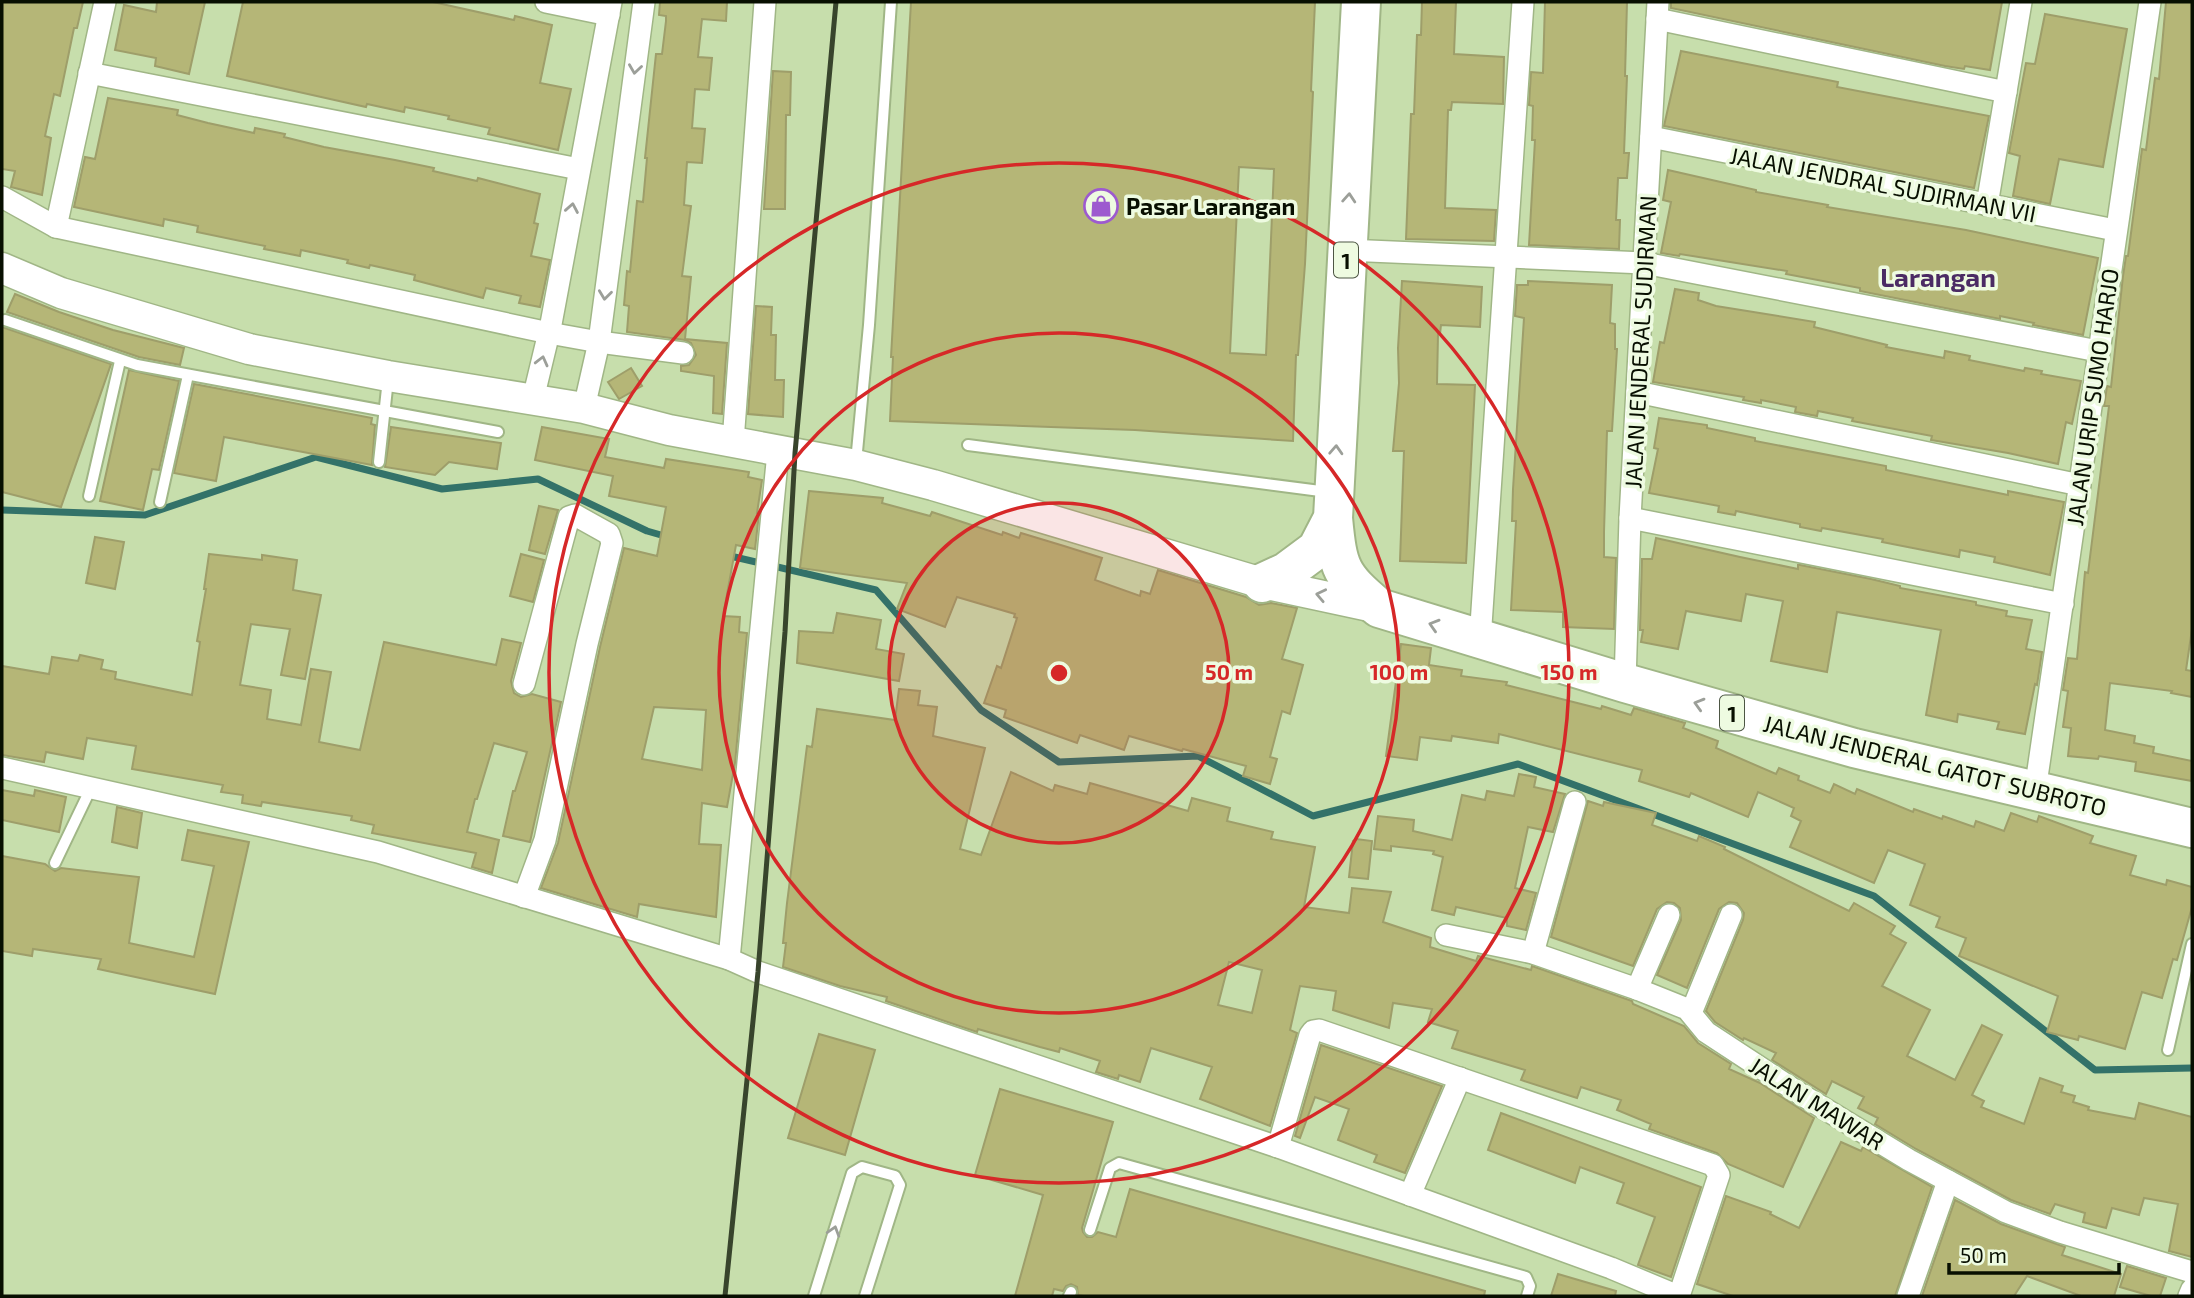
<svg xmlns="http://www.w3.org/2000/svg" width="2194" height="1298" font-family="'Exo 2',sans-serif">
<rect width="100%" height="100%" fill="#c7deac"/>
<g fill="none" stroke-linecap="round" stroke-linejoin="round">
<g stroke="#337269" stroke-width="7">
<polyline points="2,510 145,515 316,457 442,489 538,479 647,531 668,537"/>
<polyline points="726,555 876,590 981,710 1059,762 1198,756 1313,816 1518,764 1874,896 2095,1070 2192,1068"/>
</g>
</g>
<g fill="#b5b677" stroke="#9e9e6a" stroke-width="2" fill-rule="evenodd">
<polygon points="2,2 83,2 77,28 74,28 60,96 54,94 45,136 51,138 42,195 11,187 15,171 2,169"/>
<polygon points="157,2 205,2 189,74 155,66 156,58 115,50 124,5 156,12"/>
<polygon points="243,2 433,2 514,20 515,16 552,25 540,83 571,89 558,150 488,134 490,128 448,119 449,116 405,107 404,112 367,104 366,107 227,76"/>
<polygon points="660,2 727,2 726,21 702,19 698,57 712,58 709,90 695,89 692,128 705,129 702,163 687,162 684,205 691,206 682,276 691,277 685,339 727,343 722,414 713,413 714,376 681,371 681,366 689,365 696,355 691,343 685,340 627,332 629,306 624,305 627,271 630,272 637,201 643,202 647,158 645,158 656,54 662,54 666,21 666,16 659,15"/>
<path d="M911 2H1315L1311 91 1313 92 1305 264 1298 355H1296L1293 441 1135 430 890 421 893 357H891ZM1239 167 1274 169 1266 355 1230 353Z"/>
<polygon points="1422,2 1456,2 1454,54 1504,57 1503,104 1452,102 1451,110 1448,110 1445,208 1496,210 1494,241 1406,239 1411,114 1414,114 1417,35 1421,35"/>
<polygon points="1545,2 1627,2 1625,76 1627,76 1624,153 1629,153 1627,178 1618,178 1616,220 1620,220 1619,249 1529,245 1535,140 1532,140 1533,106 1529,105 1531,72 1543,73"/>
<polygon points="1671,2 2002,2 1990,70 1965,66 1964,69 1945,66 1671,8"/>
<polygon points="2166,2 2192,2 2192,629 2186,670 2192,671 2192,697 2171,693 2172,691 2110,683 2105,730 2135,736 2134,743 2154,747 2153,753 2192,761 2192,781 2135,771 2136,762 2099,756 2098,759 2068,756 2071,728 2063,727 2068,691 2063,690 2068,658 2077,659 2085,572 2088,573 2109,406 2104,406 2107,386 2111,387 2123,276 2126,256 2128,256 2142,149 2146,150 2155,78 2159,79"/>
<polygon points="2045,14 2127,29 2103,167 2059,159 2050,204 2013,196 2020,156 2009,153 2026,63 2035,64"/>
<polygon points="1681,51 1838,82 1837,87 1989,116 1974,188 1664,126"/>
<polygon points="773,71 791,72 790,115 786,115 785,209 764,209"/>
<polygon points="108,98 178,110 177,115 208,123 254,133 255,128 285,134 284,137 324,147 395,160 434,168 433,171 477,181 478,178 540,194 534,223 538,224 531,256 550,260 540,307 519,303 521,296 486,288 483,298 414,280 415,275 370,265 369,268 347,263 348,260 301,250 300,256 264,249 265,246 197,232 198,226 164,219 163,226 74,207 85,157 95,159"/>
<polygon points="1668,170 1756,190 1756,192 1828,205 1827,207 1966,230 2098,258 2083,335 2033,325 2034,323 2000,316 2000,319 1860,291 1860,288 1786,274 1787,271 1680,254 1679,256 1661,253 1671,202 1663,200"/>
<polygon points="1402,281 1482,287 1480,327 1441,325 1440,334 1438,334 1437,384 1475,385 1466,563 1400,561 1404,451 1393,451 1399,383 1398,348"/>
<polygon points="1528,281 1612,285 1610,323 1615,324 1615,349 1617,349 1612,431 1607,431 1604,532 1604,557 1616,558 1614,629 1563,627 1563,612 1511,610 1516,521 1512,521 1513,489 1524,318 1515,316 1517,285 1528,285"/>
<polygon points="1675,289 1699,293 1698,300 1716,306 1815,322 1814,327 1887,345 1886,347 1944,358 1945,351 1970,356 1969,360 2024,371 2025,368 2042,371 2041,374 2081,381 2072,424 2066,422 2058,464 2008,453 1931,440 1932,436 1852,421 1853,418 1818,411 1817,416 1795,412 1796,407 1761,400 1761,403 1743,400 1744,397 1653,382 1660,342 1664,343"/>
<polygon points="15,294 59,312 113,330 184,348 180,365 139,357 7,312"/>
<polygon points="756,306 772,307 771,335 776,335 775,380 784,380 783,417 748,414"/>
<polygon points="2,327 111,364 61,507 2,492"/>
<polygon points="631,368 642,386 619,399 608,382"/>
<polygon points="129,370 179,381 159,470 152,469 143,510 100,501"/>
<polygon points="194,384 372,418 371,424 375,425 372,465 224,437 216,481 174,473"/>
<polygon points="1659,418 1707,425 1707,428 1755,438 1755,441 1886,466 1886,470 2008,495 2008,491 2064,502 2050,575 1994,562 1995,557 1960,550 1959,557 1882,542 1883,539 1822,528 1821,531 1800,527 1800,524 1736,511 1735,515 1718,512 1719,506 1649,493 1658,449 1654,448"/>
<polygon points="391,427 501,443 497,469 449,462 435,475 385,467"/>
<path d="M542 427 609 439 605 457 664 468 666 459 749 472 748 477 762 480 757 513H759L755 549 736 545 723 616 740 617 739 632 747 633 735 763 727 807 702 803 699 844 721 845 716 917 639 904 637 917 541 888 558 843 600 647 624 548 657 556 666 507 609 496 613 476 535 460ZM654 707 706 710 702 770 642 759Z"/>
<polygon points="809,491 883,498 882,503 930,516 932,512 1002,535 1003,532 1019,538 1021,533 1064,546 1102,558 1095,580 1140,596 1141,591 1150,594 1158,570 1246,597 1259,605 1271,603 1297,608 1282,659 1303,665 1290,714 1282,711 1270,757 1277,759 1270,784 1243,776 1246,766 1183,749 1182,751 1129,736 1124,750 1080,735 1077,743 1004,717 1006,710 984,703 997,666 1001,668 1017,618 1014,617 1015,614 957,597 945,627 897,609 907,583 800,568"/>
<polygon points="539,506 558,510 545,554 529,550"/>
<polygon points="95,537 124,542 115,589 86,583"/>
<polygon points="1656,538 1740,557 1798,569 1798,565 1800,565 1871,579 1900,586 1900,588 1976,602 1976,605 2007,611 2006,616 2032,620 2026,649 2042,652 2037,685 2035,684 2025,734 1997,729 1999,722 1958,714 1957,722 1926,715 1941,630 1837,612 1827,672 1771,661 1783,601 1746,594 1741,621 1686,611 1678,649 1641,642 1643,630 1640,630 1642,559 1652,559"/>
<polygon points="209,554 262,560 262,555 297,560 293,590 321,595 305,679 281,675 290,629 251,624 240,685 271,690 267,719 301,725 311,669 331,672 319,742 360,750 384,642 496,665 502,639 521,643 511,681 514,693 521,697 532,694 561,702 530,842 503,836 513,791 515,791 527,752 494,743 477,799 475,799 467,832 499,840 492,873 472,867 476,853 372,833 374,825 351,820 352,816 262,802 261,806 242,803 243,795 221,792 223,785 132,769 136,746 87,738 83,759 46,752 44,762 2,755 2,666 49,674 52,657 78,661 80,655 103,660 101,669 116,672 115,679 192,695 200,642 197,641 206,589 204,589"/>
<polygon points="521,554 544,560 533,602 510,596"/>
<polygon points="837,613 881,620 876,649 904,654 899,681 797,663 799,631 833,633"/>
<polygon points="1401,644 1431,648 1429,665 1462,670 1461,676 1507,682 1506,685 1601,709 1602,706 1631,715 1634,708 1685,723 1683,728 1718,741 1716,748 1776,774 1779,768 1799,776 1798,780 1830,793 1834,784 1855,794 1857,789 1913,812 1914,809 1942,819 1943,816 1974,827 1976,821 2004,831 2011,813 2037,822 2039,816 2093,836 2090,843 2136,856 2130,875 2166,885 2167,880 2192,887 2192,907 2177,960 2173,959 2162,998 2142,992 2125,1049 2079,1036 2078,1040 2047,1032 2058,996 1959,956 1966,938 1936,927 1940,917 1910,905 1925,864 1888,850 1874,883 1790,847 1801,821 1791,816 1794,808 1758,792 1748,817 1691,793 1689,797 1639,781 1642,770 1499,734 1498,743 1452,736 1451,741 1420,737 1417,760 1386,756"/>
<path d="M899 689 920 691 918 705 937 707 933 736 985 748 960 849 981 855 1011 772 1053 791 1055 785 1087 794 1090 783 1188 811 1192 798 1230 808 1227 821 1273 832 1271 839 1315 847 1304 907 1349 913 1352 888 1391 892 1383 922 1431 938 1430 947 1476 961 1478 956 1531 970 1532 966 1632 1001 1633 1004 1684 1026 1698 1043 1731 1064 1729 1069 1760 1083 1814 1118 1783 1187 1728 1164 1717 1153 1649 1129 1651 1124 1617 1110 1621 1100 1581 1087 1577 1098 1521 1080 1525 1070 1452 1048 1458 1031 1428 1022 1432 1009 1393 1003 1389 1028 1333 1010 1336 991 1300 986 1290 1030 1297 1033 1270 1126 1200 1099 1212 1067 1151 1048 1140 1082 1119 1075 1118 1079 1096 1072 1100 1061 1060 1048 1059 1052 1040 1047 978 1029 977 1032 886 1001 887 997 840 986 783 967 786 943H783L787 903 807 746 812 747 817 709 895 720ZM1229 962 1262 970 1252 1013 1218 1005Z"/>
<polygon points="1519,774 1536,777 1534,787 1565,794 1553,832 1528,827 1515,888 1536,893 1526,930 1507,926 1507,918 1456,907 1454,915 1432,910 1443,857 1433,854 1434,851 1391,846 1391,851 1374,849 1378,816 1414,820 1413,831 1452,840 1462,795 1485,800 1487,791 1514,796"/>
<polygon points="2,790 34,796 35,790 66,797 59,832 2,820"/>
<polygon points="1588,801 1603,806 1604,802 1656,813 1652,825 1697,841 1699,836 1725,847 1724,849 1849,911 1854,903 1895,926 1890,934 1906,943 1882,986 1930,1010 1907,1056 1955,1080 1982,1025 2002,1035 1972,1095 1984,1101 1981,1107 2024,1124 2040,1078 2063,1086 2061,1092 2075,1096 2073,1102 2089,1107 2088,1110 2135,1119 2139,1103 2192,1117 2192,1257 2169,1251 2178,1204 2144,1198 2139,1215 2112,1208 2106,1228 2083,1222 2085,1213 2055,1204 2050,1214 2011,1200 1916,1149 1875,1124 1878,1118 1858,1108 1864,1097 1832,1081 1826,1094 1772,1060 1776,1053 1744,1038 1743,1040 1715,1022 1706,1011 1743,920 1744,913 1737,903 1729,902 1719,909 1687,988 1657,975 1681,920 1680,908 1674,903 1667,902 1657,909 1633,966 1551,937"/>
<polygon points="117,807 142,813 137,848 112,842"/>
<polygon points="188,830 249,842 215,994 98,969 101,959 33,949 32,956 2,951 2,856 45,864 55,871 61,868 139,877 129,943 194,957 214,866 182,860"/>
<polygon points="1356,839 1372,841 1368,879 1349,877 1353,841"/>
<polygon points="819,1034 875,1050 845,1155 788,1138"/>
<polygon points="1321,1045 1442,1086 1405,1173 1374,1162 1377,1155 1338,1140 1349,1109 1315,1097 1300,1138 1295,1136"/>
<polygon points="1000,1089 1113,1122 1082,1228 1083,1232 1087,1237 1092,1237 1098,1232 1116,1237 1130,1189 1485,1291 1484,1296 1084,1296 1078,1295 1077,1287 1071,1284 1066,1286 1063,1291 1054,1289 1052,1296 1015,1296 1043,1195 975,1175"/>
<polygon points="1501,1113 1701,1187 1671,1277 1638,1265 1655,1217 1617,1203 1624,1183 1580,1167 1575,1183 1488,1150"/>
<polygon points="1841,1142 1861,1151 1863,1147 1932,1187 1895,1296 1733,1296 1697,1284 1726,1196 1771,1212 1770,1214 1799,1228"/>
<polygon points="1955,1200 2001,1224 2065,1247 2062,1255 2121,1274 2114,1296 2081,1296 2027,1276 2014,1296 1922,1296"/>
<polygon points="2127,1266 2166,1278 2160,1296 2151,1296 2120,1287"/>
<polygon points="1558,1274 1616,1291 1615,1296 1551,1296"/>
</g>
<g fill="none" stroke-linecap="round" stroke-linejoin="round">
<g stroke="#a0b686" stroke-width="14">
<g id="lane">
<polyline points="5,320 137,365 498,432"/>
<polyline points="968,445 1328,492"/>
<polyline points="379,462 388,379"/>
<polyline points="856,462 869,325 891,2"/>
<polyline points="89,496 120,361"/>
<polyline points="160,502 188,375"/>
<polyline points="55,863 91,788"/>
<polyline points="2168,1050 2192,944"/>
<polyline points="1090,1230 1110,1168 1119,1163 1526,1277 1530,1286 1527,1296"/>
<polyline points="814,1296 852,1173 862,1167 895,1176 900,1185 865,1296"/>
<polyline points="1069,1296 1071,1292"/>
</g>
</g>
<g stroke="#a0b686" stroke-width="24">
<g id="street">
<polyline points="546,2 609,15"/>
<polyline points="1657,19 2006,92"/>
<polyline points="89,73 579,169"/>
<polyline points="1651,137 2115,230"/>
<polyline points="2,197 56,227 549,333 599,342 683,353"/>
<polyline points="1987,205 2021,2"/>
<polyline points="56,227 105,2"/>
<polyline points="1346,250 1644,263 2098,351"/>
<polyline points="1637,392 2080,485"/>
<polyline points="533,399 551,324 611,2"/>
<polyline points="584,408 599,342 644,2"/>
<polyline points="733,442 765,2"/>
<polyline points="1630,518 2063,604"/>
<polyline points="1480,640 1523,2"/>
<polyline points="1625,683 1630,518 1658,2"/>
<polyline points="524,684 569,517 575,515 609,534 612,543 587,644 545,840 524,897"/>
<polyline points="2,768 378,852 729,959 758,972 1278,1147 1611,1268 1678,1296"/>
<polyline points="2035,791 2150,2"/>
<polyline points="1446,935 1533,953 1637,989 1687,1009 1706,1032 1802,1095 1909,1160 2006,1212 2060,1232 2192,1272"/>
<polyline points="1533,953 1575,802"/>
<polyline points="729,959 778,452"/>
<polyline points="1637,989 1669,915"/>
<polyline points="1691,1013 1731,915"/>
<polyline points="1278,1147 1310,1035 1313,1031 1319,1030 1713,1165 1719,1175 1679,1296"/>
<polyline points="1410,1195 1460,1078"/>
<polyline points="1908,1296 1948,1181"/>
<polyline points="2189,1296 2192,1289"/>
</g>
</g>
<g stroke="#a0b686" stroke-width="33">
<polyline id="secondary" points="2,268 61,293 249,349 388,376 584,408 669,430 856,465 933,485 1262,583 1379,608"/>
</g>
<g stroke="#a0b686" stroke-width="42">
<g id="highway">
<path d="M1333 518C1338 569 1340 575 1379 608L1625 683 1854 748 2192 828"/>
<polyline points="1262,583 1286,572 1317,549 1333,518 1361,2"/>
</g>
</g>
<use href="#lane" stroke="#fff" stroke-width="10"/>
<use href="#street" stroke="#fff" stroke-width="21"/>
<use href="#secondary" stroke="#fff" stroke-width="30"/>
<use href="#highway" stroke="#fff" stroke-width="38"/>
<polyline stroke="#38442c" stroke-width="5" points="725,1296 758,972 785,632 795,453 836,2"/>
</g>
<defs><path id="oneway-chevron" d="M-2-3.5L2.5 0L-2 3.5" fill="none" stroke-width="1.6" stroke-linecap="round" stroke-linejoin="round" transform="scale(1.75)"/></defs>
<g stroke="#9c9f99">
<use href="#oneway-chevron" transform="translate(635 69) rotate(98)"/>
<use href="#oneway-chevron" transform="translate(1349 198) rotate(-86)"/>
<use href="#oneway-chevron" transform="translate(572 208) rotate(-80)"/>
<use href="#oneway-chevron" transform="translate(605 295) rotate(97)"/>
<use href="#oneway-chevron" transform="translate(542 361) rotate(-76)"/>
<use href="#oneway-chevron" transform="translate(1336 450) rotate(-87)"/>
<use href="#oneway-chevron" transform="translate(1321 595) rotate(-168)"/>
<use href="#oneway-chevron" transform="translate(1434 625) rotate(-163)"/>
<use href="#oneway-chevron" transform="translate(1699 704) rotate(-164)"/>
<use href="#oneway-chevron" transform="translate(834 1231) rotate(-73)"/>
</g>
<circle cx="1059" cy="673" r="170" fill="#d62828" fill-opacity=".12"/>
<g fill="none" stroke="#d62828" stroke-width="3.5">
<circle cx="1059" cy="673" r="170"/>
<circle cx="1059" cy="673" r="340"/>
<circle cx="1059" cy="673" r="510"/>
</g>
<defs>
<g id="shop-ring" transform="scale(1.75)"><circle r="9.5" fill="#eefbe1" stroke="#9d5acf" stroke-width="1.5"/><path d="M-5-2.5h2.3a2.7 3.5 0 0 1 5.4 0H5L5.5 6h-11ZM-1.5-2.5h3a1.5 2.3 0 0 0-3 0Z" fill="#9d5acf"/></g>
</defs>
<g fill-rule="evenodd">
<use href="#shop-ring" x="1101" y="206"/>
</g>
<g text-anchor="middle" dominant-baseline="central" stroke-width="7" stroke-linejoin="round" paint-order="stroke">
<g fill="#eefbe1" stroke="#4d5644" stroke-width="2">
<rect x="1334" y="242.5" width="24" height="35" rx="5"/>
<rect x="1720" y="695.5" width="24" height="35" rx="5"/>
</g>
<g font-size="21" font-weight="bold" fill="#080f01">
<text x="1346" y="260">1</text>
<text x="1732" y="713">1</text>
</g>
<g font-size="23" fill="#080f01" stroke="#eefbe1">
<text transform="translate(1883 184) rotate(11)">JALAN JENDRAL SUDIRMAN VII</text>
<text transform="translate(1640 342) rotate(-87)">JALAN JENDERAL SUDIRMAN</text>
<text transform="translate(2092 397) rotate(-82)">JALAN URIP SUMO HARJO</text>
<text transform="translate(1935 765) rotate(14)">JALAN JENDERAL GATOT SUBROTO</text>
<text transform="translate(1817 1103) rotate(32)">JALAN MAWAR</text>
</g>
<g font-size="23" font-weight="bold" fill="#080f01" stroke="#eefbe1" text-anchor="start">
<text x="1126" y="206">Pasar Larangan</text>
</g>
<g font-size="26" font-weight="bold" fill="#4b2b64" stroke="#eefbe1">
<text x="1938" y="276">Larangan</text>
</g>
</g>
<circle cx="1059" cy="673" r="10" fill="#d62828" stroke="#eefbe1" stroke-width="3.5"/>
<g font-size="21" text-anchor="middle" font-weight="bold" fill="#d62828" stroke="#eefbe1" stroke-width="7" stroke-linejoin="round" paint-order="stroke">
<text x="1229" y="680">50 m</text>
<text x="1399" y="680">100 m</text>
<text x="1569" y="680">150 m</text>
</g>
<rect width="2194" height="1298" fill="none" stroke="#080f01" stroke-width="7"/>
<path d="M1949 1263v10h170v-10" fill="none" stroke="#080f01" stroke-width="3.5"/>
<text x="1960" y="1263" font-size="21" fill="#080f01" stroke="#eefbe1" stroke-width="5" paint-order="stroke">50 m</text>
</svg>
